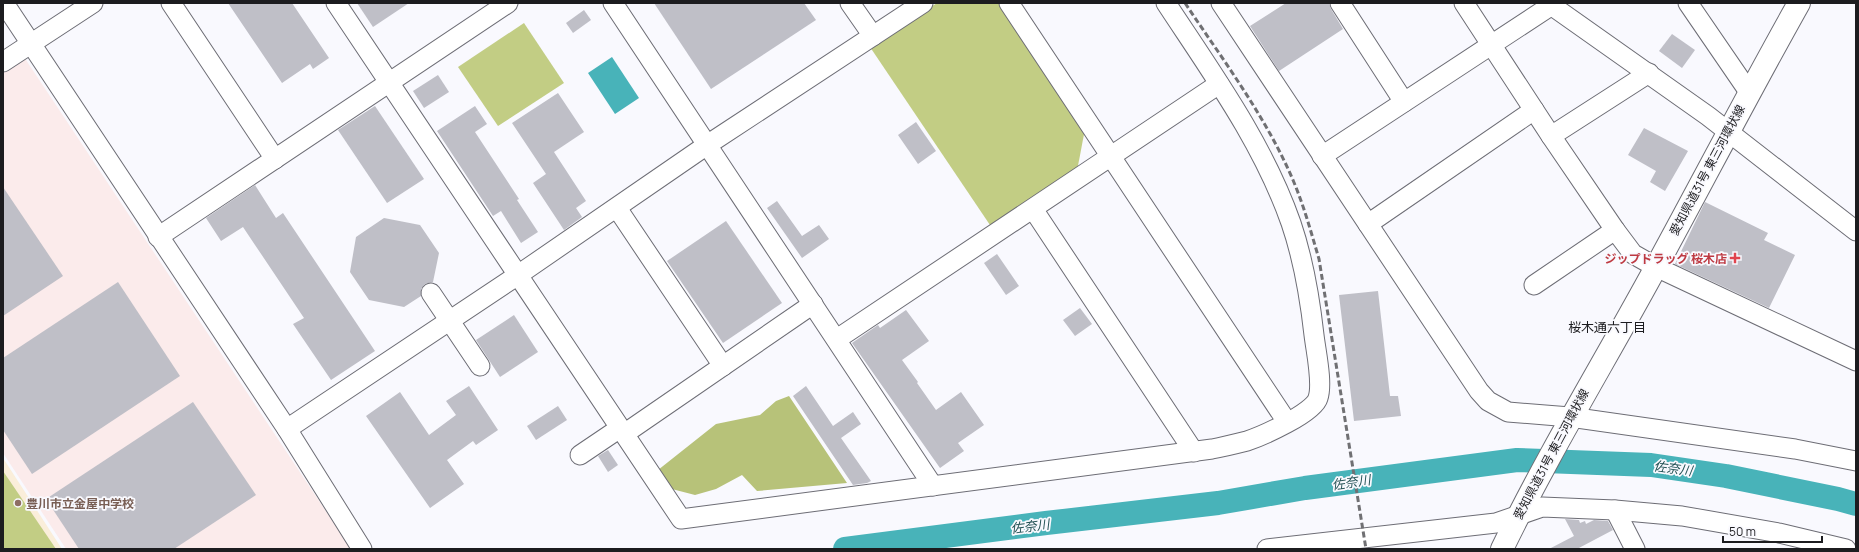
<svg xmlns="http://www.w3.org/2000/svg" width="1859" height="552" font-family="Manrope,'Noto Sans JP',sans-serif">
<rect width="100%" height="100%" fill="#f9f9fe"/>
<polygon fill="#fbebeb" points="24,57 351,549 66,549 3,453 3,72"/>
<polygon fill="#faeeda" points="3,458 62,549 3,549"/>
<g fill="#c2cd84">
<polygon points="937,3 1001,3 1085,129 1077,171 992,228 870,47"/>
<polygon points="524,23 564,83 498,126 458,67"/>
<polygon points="3,471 56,549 3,549"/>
</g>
<polygon fill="#b7c279" points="789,396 847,483 757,491 742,475 716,489 695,495 668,488 658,470 716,424 760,415 776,401"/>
<polygon fill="#48b3b9" points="612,57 639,98 615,114 588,73"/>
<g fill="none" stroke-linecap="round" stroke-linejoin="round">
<polyline stroke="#48b3b9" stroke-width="24" points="845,549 1046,523 1218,503 1305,488 1517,460 1651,465 1726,476 1838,499 1856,504"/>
</g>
<g fill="#bfbfc7">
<polygon points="228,3 292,3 329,58 313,69 310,64 282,83"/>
<polygon points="357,3 409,3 373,27"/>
<polygon points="654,3 804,3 816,20 711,89"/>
<polygon points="1286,3 1329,3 1331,9 1343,29 1279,71 1250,26"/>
<polygon points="584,10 591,20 573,33 566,23"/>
<polygon points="1672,34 1695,50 1682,68 1659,51"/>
<polygon points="438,75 449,92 424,108 413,91"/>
<polygon points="558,93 584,132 554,152 586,201 576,208 582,217 564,230 533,183 546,174 512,123"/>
<polygon points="375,106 424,179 387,203 338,130"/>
<polygon points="475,106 487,124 475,132 519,199 517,200 538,232 521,243 501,211 493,216 437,131"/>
<polygon points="916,122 936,151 918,164 898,135"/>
<polygon points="1644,128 1688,151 1665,191 1650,182 1656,171 1628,155"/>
<polygon points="255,185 276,218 283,213 375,351 331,380 293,324 304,318 243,227 221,241 206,218"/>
<polygon points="3,187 63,276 3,316"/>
<polygon points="777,201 802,236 819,225 829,239 802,258 767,208"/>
<polygon points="1705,202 1768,233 1764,240 1795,255 1769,308 1675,264"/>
<polygon points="384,218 420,225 439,253 433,282 425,284 421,289 421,296 404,307 369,300 350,272 356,237"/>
<polygon points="726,221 782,303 723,343 667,261"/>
<polygon points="997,254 1019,286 1006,295 984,263"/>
<polygon points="118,282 180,376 32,474 3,430 3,358"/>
<polygon points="1378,291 1390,396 1398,396 1401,416 1354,421 1339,295"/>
<polygon points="1080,308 1092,324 1075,336 1063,320"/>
<polygon points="906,310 929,341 902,360 918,382 917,383 936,410 961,392 984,425 958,443 964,451 940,468 852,343 878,325 880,328"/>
<polygon points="514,315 538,352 500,377 476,340"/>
<polygon points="469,386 498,430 476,445 473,441 447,460 464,484 430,508 366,416 400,392 429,435 456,415 446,401"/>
<polygon points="806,386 833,426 853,412 861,424 841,438 871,481 867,483 853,485 793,396"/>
<polygon points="193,402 256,495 174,549 79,549 46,499"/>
<polygon points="558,406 567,420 536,440 527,426"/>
<polygon points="608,450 618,465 608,472 598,456"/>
<polygon points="1565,519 1579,520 1580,523 1585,521 1586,524 1594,520 1608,521 1613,530 1577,549 1549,549 1574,536"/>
</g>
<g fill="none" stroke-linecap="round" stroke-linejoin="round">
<g stroke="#6d6d75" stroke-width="21">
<g id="minor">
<polyline points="4,3 287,429 362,549"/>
<polyline points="171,3 275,159"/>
<path d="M336 3 681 519 1212 449C1223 447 1235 444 1247 441 1262 436 1314 413 1318 398 1323 383 1316 352 1314 335 1310 299 1303 258 1291 223 1263 143 1212 73 1166 3"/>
<polyline points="613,3 933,486"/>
<polyline points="850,3 873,36"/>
<polyline points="1009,3 1287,422"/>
<polyline points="1221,3 1479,391 1488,401 1508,412 1570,417 1795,449 1856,461"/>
<polyline points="1340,3 1404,102"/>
<polyline points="1464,3 1551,136 1615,230 1633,254 1656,267 1856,361"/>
<polyline points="1548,3 1708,116 1856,231"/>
<polyline points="1688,3 1749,92"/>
<polyline points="3,62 93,3"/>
<polyline points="1551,136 1649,73"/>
<polyline points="1322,156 1555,3"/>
<polyline points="617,208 723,366"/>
<polyline points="1033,209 1194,452"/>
<polyline points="1368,224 1534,110"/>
<polyline points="158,237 508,3"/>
<polyline points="1534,285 1615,230"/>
<polyline points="431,293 480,366"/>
<polyline points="837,339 1219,84"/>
<polyline points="287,429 518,275 707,145 923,3"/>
<polyline points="624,434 813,304"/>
<polyline points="580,455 620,428"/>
<polyline points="1615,510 1635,549"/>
<polyline points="1267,549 1496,523 1542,507 1615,510 1682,516 1779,533 1846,549"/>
</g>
</g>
<g stroke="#6d6d75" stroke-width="24">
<path id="major" d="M1502 549C1549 452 1605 361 1656 267 1704 179 1750 90 1799 3"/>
</g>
<use href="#minor" stroke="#fff" stroke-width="19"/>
<use href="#major" stroke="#fff" stroke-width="22"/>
<path stroke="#707073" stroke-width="3" stroke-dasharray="6 3" stroke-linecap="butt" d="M1185 3C1223 60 1266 117 1293 180 1304 206 1311 232 1319 259L1366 549"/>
</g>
<path fill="#e0444e" stroke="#f9f9fe" stroke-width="1.5" d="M1733 252h4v4h4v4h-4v4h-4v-4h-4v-4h4z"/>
<circle fill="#8d6e63" stroke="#f9f9fe" stroke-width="1.5" cx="18" cy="503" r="4"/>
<g text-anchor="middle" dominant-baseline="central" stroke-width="3.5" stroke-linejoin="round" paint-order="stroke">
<g font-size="12" fill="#1c1c1f" stroke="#f9f9fe">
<text transform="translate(1707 170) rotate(-62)">愛知県道31号 東三河環状線</text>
<text transform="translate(1551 454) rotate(-62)">愛知県道31号 東三河環状線</text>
</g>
<g font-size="12" font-weight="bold" fill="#be3a42" stroke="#f9f9fe" text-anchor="end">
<text x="1727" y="258">ジップドラッグ 桜木店</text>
</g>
<g font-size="12" font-weight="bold" fill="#785e54" stroke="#f9f9fe" text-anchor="start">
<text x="26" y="503">豊川市立金屋中学校</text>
</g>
<g font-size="13" fill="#1c1c1f" stroke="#f9f9fe">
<text x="1607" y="327">桜木通六丁目</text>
</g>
<g font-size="13" font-style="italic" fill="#255356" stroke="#f9f9fe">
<text transform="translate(1673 468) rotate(8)">佐奈川</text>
<text transform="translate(1351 482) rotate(-8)">佐奈川</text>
<text transform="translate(1030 526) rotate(-7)">佐奈川</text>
</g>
</g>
<rect width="1859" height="552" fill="none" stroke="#1c1c1f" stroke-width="8"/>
<path d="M1723 536v6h99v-6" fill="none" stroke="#1c1c1f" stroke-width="2"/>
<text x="1729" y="536" font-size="12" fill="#1c1c1f" stroke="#f9f9fe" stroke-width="3" paint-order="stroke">50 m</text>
</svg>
